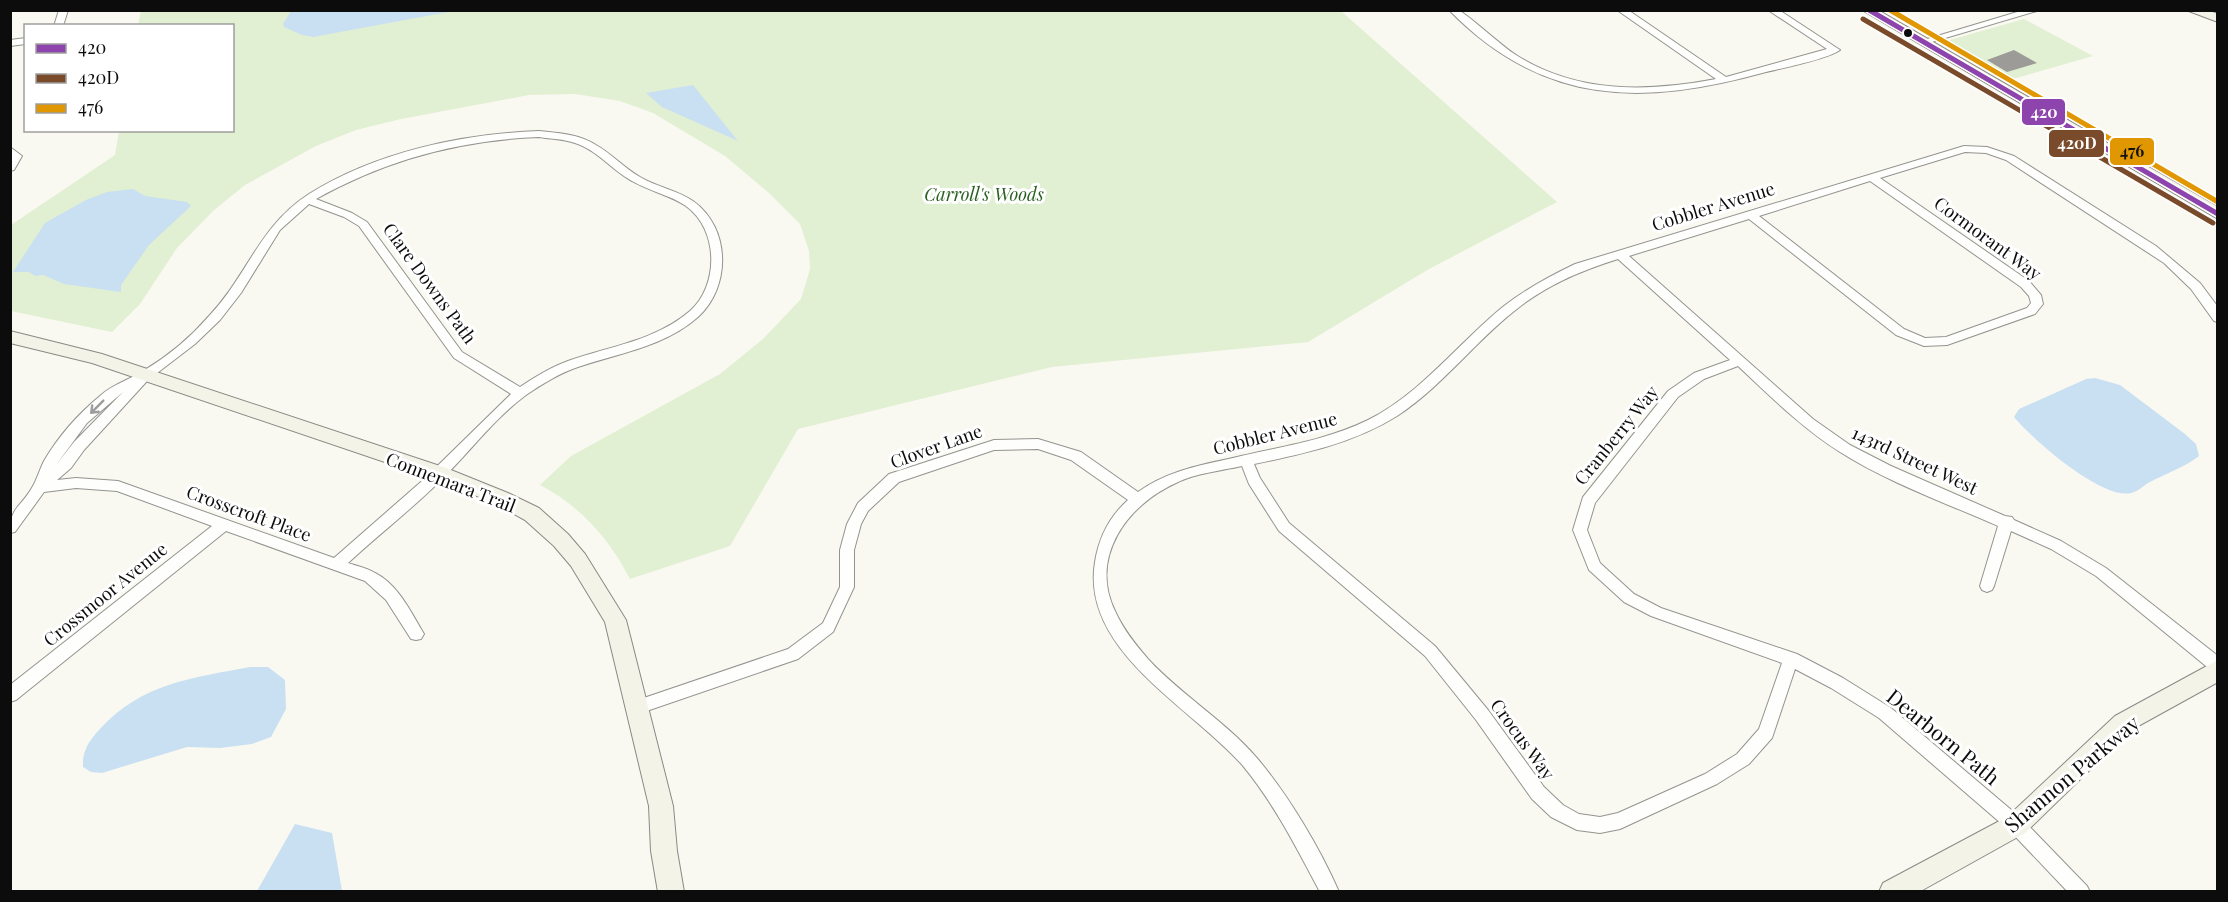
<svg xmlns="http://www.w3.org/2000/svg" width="2228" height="902" font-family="'Playfair Display',serif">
<rect width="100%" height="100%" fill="#faf9f1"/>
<g fill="#e1efd2">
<path d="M141 11H1341L1557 202 1429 269 1308 342 1052 367 798 429 730 546 630 579C609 538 580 506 540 485L571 456 720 374 763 339 801 299 810 269 809 251 800 224 769 193 725 156 653 113 620 101 575 94 529 95 401 119 356 130 316 146 245 185 213 211 177 248 140 304 112 332 11 311V225L115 155 119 131 232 130V26L138 25Z"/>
<polygon points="2024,19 2093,56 2006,81 1939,43"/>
</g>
<g fill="#c9e0f2">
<polygon points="291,11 291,10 454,11 313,37 302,35 284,27 283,24"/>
<polygon points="693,85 738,141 662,107 646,93"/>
<polygon points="133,189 145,196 187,202 191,206 149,245 121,285 121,292 64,284 43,275 35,276 29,272 13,272 45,223 86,200 107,192"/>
<path d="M2095 378 2120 385 2185 434 2196 444 2199 456C2185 467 2167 473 2150 482 2144 485 2138 492 2131 493 2102 500 2032 439 2014 417L2019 409 2086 379Z"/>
<path d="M250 667H268L285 680 286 709 271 737 252 744 220 748 187 747 102 773 91 772 83 767C82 751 89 741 99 730 141 683 192 678 250 667Z"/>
<polygon points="295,824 332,833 342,891 257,891"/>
</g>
<polygon fill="#9c9b97" points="2014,50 2037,63 2007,72 1987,60"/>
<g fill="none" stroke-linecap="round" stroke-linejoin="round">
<g stroke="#93938f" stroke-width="2">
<g id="street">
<polygon points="59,10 68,10 63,26 54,26"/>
<path d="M1449 10C1452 10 1455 10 1458 10 1466 13 1504 48 1516 55 1577 94 1648 92 1716 79L1617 10H1628L1726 77 1827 49 1768 10H1779L1840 50C1828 59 1783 68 1766 72 1643 106 1544 107 1449 10Z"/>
<polygon points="2024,10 2040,10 1925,44 1917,42"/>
<polygon points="26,38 26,44 10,46 10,40"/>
<path d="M539 131C559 133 579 134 596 145 612 154 624 168 640 177 657 187 677 190 693 201 731 228 731 287 698 317 664 347 619 353 578 367 560 373 542 384 526 395 496 417 472 449 446 475 415 507 380 533 348 563 357 566 367 568 375 573 397 584 410 610 421 629L424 634 421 639 416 640 411 639 386 600 365 581 226 531 16 700 10 702V685L212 526 117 491 76 488 44 492 15 532 10 533C10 506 21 508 33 486 37 479 40 469 44 461 58 437 78 414 100 396 113 384 129 380 143 371 167 357 191 337 209 316 248 275 259 226 309 194 376 152 461 134 539 131ZM539 137C551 139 564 139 575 143 597 150 612 170 632 181 649 191 670 195 686 206 719 230 719 285 690 311 655 341 610 346 568 361 551 367 535 377 520 387L462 352 367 222 352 213 316 199C385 160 460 140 539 137ZM309 204 344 217 359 226 454 358 511 394 422 481 334 558 118 481 76 478 57 480 71 468 84 450 148 380 195 344 220 320 241 293 280 230ZM123 392 74 442 56 465 87 423Z"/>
<path d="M1964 146 1987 147 2014 156 2156 246 2200 283 2218 307V322L2214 321 2191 289 2164 263 2006 160 1986 153 1965 152 1880 178 2029 281 2041 295 2043 304 2035 314 1947 345 1924 346 1896 335 1749 219 1629 256 1813 419 1850 445 1891 466 2005 516 2012 517 2014 520 2061 541 2106 568 2218 656V673L2212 671 2096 576 2051 549 2011 531 1994 586 1992 590 1987 592 1982 590 1980 586 1998 526C1948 504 1885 481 1840 452 1802 428 1770 396 1738 366L1704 379 1678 397 1595 503 1587 530 1600 563 1634 594 1661 608 1797 654 1843 678 1891 708 2022 819 2087 886 2090 892H2068L2010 831 1879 718 1831 688 1795 669 1772 738 1749 764 1717 784 1620 829 1600 833 1577 830 1551 817 1532 799 1476 720 1425 656 1279 531 1249 484 1242 466C1220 471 1196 473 1176 483 1127 505 1089 557 1115 611 1123 629 1135 644 1148 659 1181 695 1224 720 1256 757 1287 793 1320 848 1339 892H1320C1297 849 1275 805 1244 767 1195 709 1080 652 1095 562 1099 537 1109 517 1128 500L1071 460 1038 449 994 450 899 482 868 511 861 524 854 550V587L833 632 798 659 635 715 629 713 627 708 629 703 635 701 788 649 823 623 840 587V550L847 524 858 503 889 474 994 440 1038 439 1081 452 1138 492C1170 469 1204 465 1241 456 1284 446 1327 440 1368 420 1422 393 1458 343 1504 306 1526 289 1550 276 1575 264ZM1870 181 2021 287 2029 296 2031 303 2027 308 1946 337 1925 338 1904 329 1759 216ZM1618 259 1730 360 1694 373 1668 391 1583 497 1573 530 1589 570 1624 602 1651 616 1782 663 1759 729 1737 754 1705 774 1618 813 1600 817 1579 814 1563 805 1544 787 1488 710 1435 646 1289 523 1260 478 1254 464C1303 454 1354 443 1397 416 1441 387 1472 345 1513 312 1544 286 1580 271 1618 259Z"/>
<polygon points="10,147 22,156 14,170 10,171"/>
</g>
</g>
<g stroke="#8a8986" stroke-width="2">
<g id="secondary">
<polygon points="1862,10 1878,10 2218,207 2218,219"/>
<polygon points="2186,10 2207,10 2218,14 2218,22"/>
<polygon points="10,331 102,354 446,468 508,493 539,508 568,534 585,554 626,620 673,806 677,851 684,892 658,892 651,851 649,806 605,622 571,566 554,546 525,520 494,503 432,478 92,363 10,343"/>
<polygon points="2218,660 2218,682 2131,730 2025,833 1919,892 1879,892 1883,883 2007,817 2115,716"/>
</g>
</g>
<use href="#street" fill="#fefefd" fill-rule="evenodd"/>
<use href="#secondary" fill="#f4f3e8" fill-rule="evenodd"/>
<g stroke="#fff" stroke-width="8">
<polyline id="bus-1" points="1869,10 2218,214"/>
</g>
<g stroke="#fff" stroke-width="8">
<polyline id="bus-2" points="1863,19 2213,223"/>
</g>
<g stroke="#fff" stroke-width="8">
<polyline id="bus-3" points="1890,10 2218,202"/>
</g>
<use href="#bus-1" stroke="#8e44ad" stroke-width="5"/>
<use href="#bus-2" stroke="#7a4b2a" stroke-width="5"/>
<use href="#bus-3" stroke="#e09701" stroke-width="5"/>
</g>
<defs><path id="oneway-shaft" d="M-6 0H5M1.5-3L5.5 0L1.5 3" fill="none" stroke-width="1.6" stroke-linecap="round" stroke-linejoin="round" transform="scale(1.5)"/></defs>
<use stroke="#9d9d9d" href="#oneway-shaft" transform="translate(97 407) rotate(135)"/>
<circle fill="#0c0c0c" stroke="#fff" stroke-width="2" cx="1908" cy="33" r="5"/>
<g text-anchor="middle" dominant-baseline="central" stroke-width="6" stroke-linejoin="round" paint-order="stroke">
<g font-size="18" font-style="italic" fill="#296021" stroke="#fff">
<text x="984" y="194">Carroll's Woods</text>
</g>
<g font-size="18" fill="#0c0c0c" stroke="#fff">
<text transform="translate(1713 206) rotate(-17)">Cobbler Avenue</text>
<text transform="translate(1988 238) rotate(36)">Cormorant Way</text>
<text transform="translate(430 283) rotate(54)">Clare Downs Path</text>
<text transform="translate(1275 433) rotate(-14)">Cobbler Avenue</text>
<text transform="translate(1616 435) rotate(-51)">Cranberry Way</text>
<text transform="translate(936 446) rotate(-20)">Clover Lane</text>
<text transform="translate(1915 460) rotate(25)">143rd Street West</text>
<text transform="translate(451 482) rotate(21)">Connemara Trail</text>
<text transform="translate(249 513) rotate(20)">Crosscroft Place</text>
<text transform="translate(105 594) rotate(-39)">Crossmoor Avenue</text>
<text transform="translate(1523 739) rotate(54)">Crocus Way</text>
</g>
<g font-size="21" fill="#0c0c0c" stroke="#fff">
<text transform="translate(1944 736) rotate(39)">Dearborn Path</text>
<text transform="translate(2071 773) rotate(-40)">Shannon Parkway</text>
</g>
</g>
<g stroke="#fff" stroke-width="2">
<rect x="2021" y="98" width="45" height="28" rx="6" fill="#8e44ad"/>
<rect x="2048" y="129" width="57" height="29" rx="6" fill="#7a4b2a"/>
<rect x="2109" y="137" width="46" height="29" rx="6" fill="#e09701"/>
</g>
<g font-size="16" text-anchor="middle" font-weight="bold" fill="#fff">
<text x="2044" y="118">420</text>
<text x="2077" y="149">420D</text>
</g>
<g font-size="16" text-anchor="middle" font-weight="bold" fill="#111">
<text x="2132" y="157">476</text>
</g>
<rect width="2228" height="902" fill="none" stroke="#0c0c0c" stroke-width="24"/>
<rect x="24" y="24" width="210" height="108" fill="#ffffff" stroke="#9e9e9e" stroke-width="1.5"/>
<rect x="36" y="44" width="30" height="9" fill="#8e44ad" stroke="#9e9e9e" stroke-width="1.5"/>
<text x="78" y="54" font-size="18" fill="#0c0c0c">420</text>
<rect x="36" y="74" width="30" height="9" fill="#7a4b2a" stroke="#9e9e9e" stroke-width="1.5"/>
<text x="78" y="84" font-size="18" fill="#0c0c0c">420D</text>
<rect x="36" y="104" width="30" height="9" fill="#e09701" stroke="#9e9e9e" stroke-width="1.5"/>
<text x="78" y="114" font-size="18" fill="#0c0c0c">476</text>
</svg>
